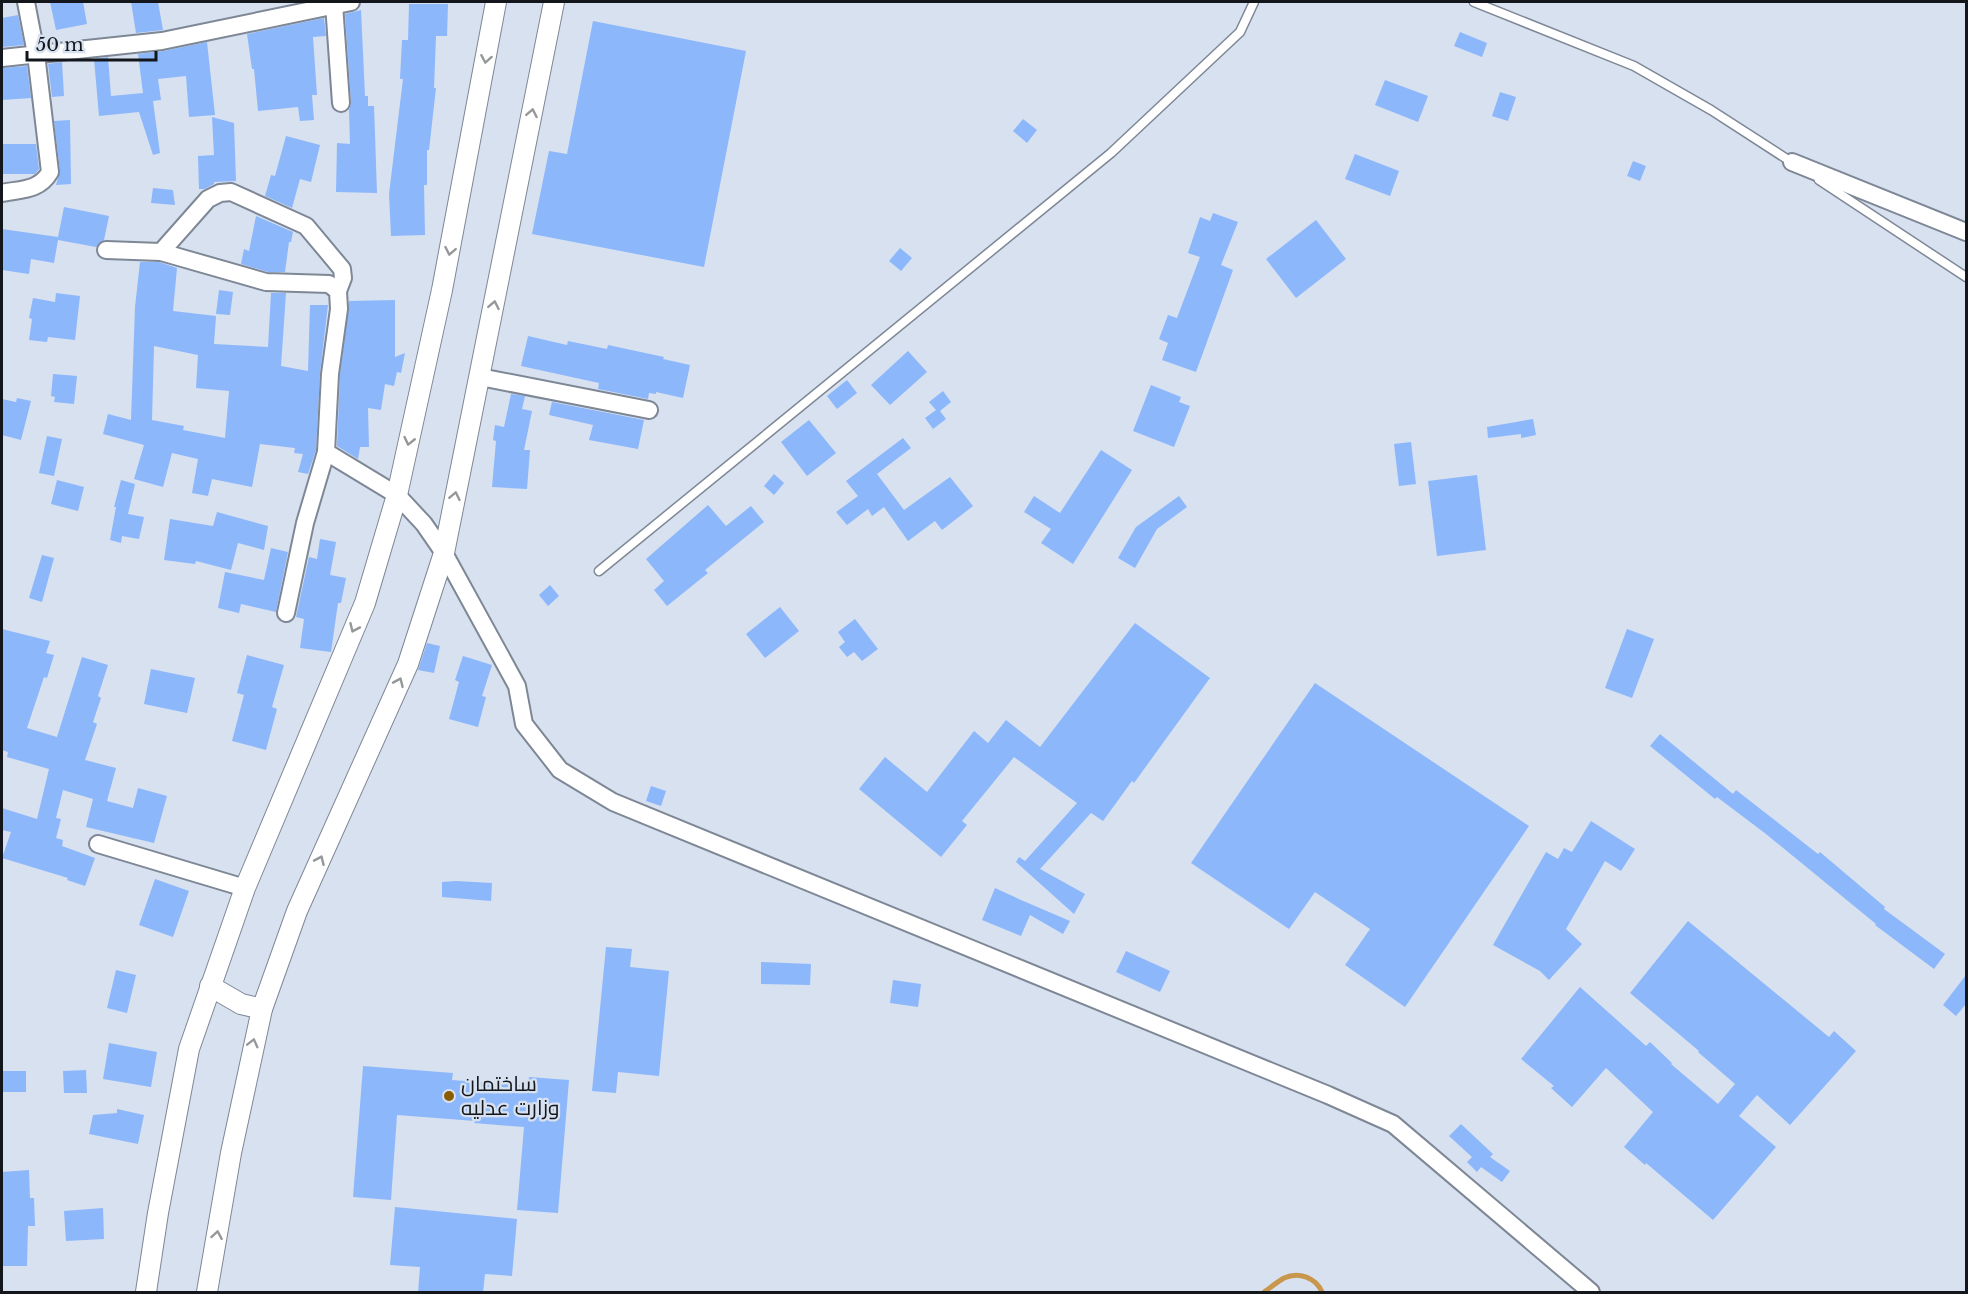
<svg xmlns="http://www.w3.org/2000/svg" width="1968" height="1294" font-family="'Libre Baskerville',Cairo,serif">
<rect width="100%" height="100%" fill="#d7e1f0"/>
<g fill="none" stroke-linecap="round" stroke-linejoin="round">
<path stroke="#c8974d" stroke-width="5" d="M1264 1292C1270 1288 1277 1282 1284 1278 1299 1271 1316 1278 1322 1292"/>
</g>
<g fill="#8db7fb" fill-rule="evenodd">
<polygon points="50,2 83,2 87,24 56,30"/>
<polygon points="131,2 158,2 163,30 136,33"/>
<polygon points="409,4 448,4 447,36 436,36 434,88 436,88 429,150 427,150 427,185 424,185 425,235 391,236 389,194 403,79 400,79 402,40 408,40"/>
<polygon points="361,10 365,96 368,96 368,106 374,106 377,193 336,192 337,143 350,144 349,110 351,102 345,14"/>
<polygon points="18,15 24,45 2,47 2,18"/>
<polygon points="324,18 326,36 313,37 317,95 312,95 314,120 300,121 298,107 258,111 254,69 252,69 247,34"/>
<polygon points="593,21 746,51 704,267 532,234 549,151 567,154"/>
<polygon points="1460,32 1487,43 1482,57 1454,46"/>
<polygon points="207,42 215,115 189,117 186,76 158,79 161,100 153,101 160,153 153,155 139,112 99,116 94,59 108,57 111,96 143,93 138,54 164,51"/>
<polygon points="62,62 64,96 52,97 48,64"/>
<polygon points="27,66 31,98 2,100 2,68"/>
<polygon points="1385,80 1428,96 1418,122 1375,105"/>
<polygon points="1500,92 1516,97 1508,121 1492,116"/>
<polygon points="212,117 234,123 236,181 214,182 214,184 205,189 199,189 198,156 214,155"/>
<polygon points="1023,119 1037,130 1027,143 1013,131"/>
<polygon points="70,120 71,184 56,185 60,171 54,121"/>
<polygon points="286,136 320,145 311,182 300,179 292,208 265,196 271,175 275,176"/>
<polygon points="2,144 36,144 39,169 35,174 2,174"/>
<polygon points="1355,154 1399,171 1390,196 1345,179"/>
<polygon points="1633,161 1646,166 1640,181 1627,176"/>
<polygon points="153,188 173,190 175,205 151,203"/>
<polygon points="64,207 109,216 104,240 96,247 58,240 54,263 31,259 29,274 2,270 2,229 58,237"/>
<polygon points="1213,213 1238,222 1221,265 1233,270 1196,372 1162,360 1168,343 1159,339 1168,315 1177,318 1200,257 1188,253 1200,217 1210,221"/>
<polygon points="256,216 293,232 291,242 289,242 285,272 268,272 241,264 244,249 249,251"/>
<polygon points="1316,220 1346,259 1296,298 1266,259"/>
<polygon points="900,248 912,258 901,271 889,261"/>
<path d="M140 262H159L177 268 173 311 216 316 214 344 268 347 271 293H286L281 366 308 371 310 305H328L320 373 316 450 308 474 298 472 303 454 294 453 295 448 260 444 252 487 212 479 208 496 192 493 198 459 172 453 163 487 134 479 144 445 103 434 108 414 131 420 135 307ZM154 346 198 355 196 388 229 391 225 438 183 430 184 426 152 420Z"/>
<polygon points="219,290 233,292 230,315 216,314"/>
<polygon points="56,293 80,296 75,340 48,337 47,342 29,340 32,319 29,318 33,298 55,302"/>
<polygon points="395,300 395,357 405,353 401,373 397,372 394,386 385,384 381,410 368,408 369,447 360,447 358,459 337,446 340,375 349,301"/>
<polygon points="528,336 567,345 568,341 607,349 608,345 664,357 663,359 690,365 683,398 656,392 656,394 649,393 648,399 598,389 599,383 521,366"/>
<polygon points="908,351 927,372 890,405 871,385"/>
<polygon points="53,374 77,376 74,404 54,402 55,397 51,396"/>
<polygon points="847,380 857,393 837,409 827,396"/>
<polygon points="1151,385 1181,397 1179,402 1190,406 1174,447 1133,431"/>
<polygon points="943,391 951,402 940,411 946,419 933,429 925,418 936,410 929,402"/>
<polygon points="511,394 525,396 522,409 532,411 524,450 530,450 527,489 492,487 496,441 493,440 495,425 504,427"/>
<polygon points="17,398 31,401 21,440 2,435 2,399 16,402"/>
<polygon points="552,402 644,420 638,449 589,440 593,425 549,415"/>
<polygon points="1533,419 1536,435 1521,438 1521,434 1488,438 1487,427"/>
<polygon points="809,420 836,453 807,476 781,442"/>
<polygon points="47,436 62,439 54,476 39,473"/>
<polygon points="903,438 911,448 877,474 904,510 950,477 973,506 942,530 935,521 908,541 884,507 872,516 868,509 847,525 836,512 858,496 846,481"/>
<polygon points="1411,442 1416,484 1399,486 1394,444"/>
<polygon points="1101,450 1132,470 1073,564 1041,543 1051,529 1024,512 1034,496 1060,513"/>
<polygon points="774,474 784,483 774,495 764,486"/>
<polygon points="1477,475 1486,550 1437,556 1428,481"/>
<polygon points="57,480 84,487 78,511 51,504"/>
<polygon points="121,480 135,484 128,514 144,517 139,539 122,536 121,543 110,540 116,507 114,507"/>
<polygon points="1179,496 1187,507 1157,529 1135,568 1118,558 1136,527"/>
<polygon points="708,505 726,526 751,506 764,522 705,570 708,573 667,606 654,590 664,581 646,559"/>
<polygon points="217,512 268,526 264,550 238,543 231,570 196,561 195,564 164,560 170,519 213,526"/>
<polygon points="320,539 336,542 330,575 346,578 341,603 338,603 331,652 300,648 304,619 296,617 309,557 317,559"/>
<polygon points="271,548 288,552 276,612 241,604 239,613 218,608 225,572 264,580"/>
<polygon points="42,555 54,558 42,602 29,598"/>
<polygon points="550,585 559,596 548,606 539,595"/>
<polygon points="780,607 799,631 765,658 746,634"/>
<polygon points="855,619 878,649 862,661 854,652 847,657 839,647 845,642 838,632"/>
<polygon points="1135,623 1210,678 1134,783 1132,781 1103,821 1091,813 1040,869 1085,894 1074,914 1016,862 1019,857 1025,861 1077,803 1014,757 962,821 967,825 941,857 859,789 885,757 927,792 974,731 988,743 1006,720 1040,747"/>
<polygon points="2,629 50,641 46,653 54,655 47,678 44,677 27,728 57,737 82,657 108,665 98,696 101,698 93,722 97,724 85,760 116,768 107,801 133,808 138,788 167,796 154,843 86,827 93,799 63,790 56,818 61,819 56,838 63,840 62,846 95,858 85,886 67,880 68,878 2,858 11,832 2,830 2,808 37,819 49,769 7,757 8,752 2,750"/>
<polygon points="1627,629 1654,639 1632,698 1605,688"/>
<polygon points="427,643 440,646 434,673 418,670"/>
<polygon points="247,655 284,665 272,707 277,709 266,750 232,741 244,695 237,693"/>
<polygon points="463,656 492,665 482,696 486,697 478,727 449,719 459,682 455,680"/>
<polygon points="151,669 195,678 187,713 144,704"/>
<polygon points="1315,683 1529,826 1405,1007 1345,965 1370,929 1315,892 1289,929 1191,863"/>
<polygon points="1660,734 1733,794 1736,790 1818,854 1820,852 1885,907 1884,909 1945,954 1934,969 1875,925 1876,924 1766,834 1717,797 1715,799 1650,746"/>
<polygon points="651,786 666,791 661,806 646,801"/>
<polygon points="1591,821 1635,849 1621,871 1605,861 1566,929 1582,944 1549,980 1540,971 1493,945 1546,852 1558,859 1564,848 1572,852"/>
<polygon points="155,879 189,891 173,937 139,925"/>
<polygon points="456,881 492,883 491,901 442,897 442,882"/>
<polygon points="995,888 1021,900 1070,921 1063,934 1030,915 1021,936 982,920"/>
<polygon points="1688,921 1829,1037 1834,1031 1856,1051 1790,1125 1757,1095 1739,1116 1776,1147 1713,1220 1646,1163 1645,1165 1624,1147 1653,1112 1606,1068 1572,1107 1551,1088 1554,1086 1521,1059 1580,987 1646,1046 1650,1042 1672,1063 1671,1064 1718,1104 1735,1084 1698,1052 1699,1051 1630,993"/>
<polygon points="606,947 632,949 630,967 669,971 659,1076 618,1072 616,1093 592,1091"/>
<polygon points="1126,951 1170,971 1160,992 1116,972"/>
<polygon points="761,962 811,964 810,985 761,984"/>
<polygon points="116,970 136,975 127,1013 107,1008"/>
<polygon points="1966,975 1966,1004 1956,1016 1943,1005"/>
<polygon points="893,980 921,984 918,1007 890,1003"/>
<polygon points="109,1043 157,1052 151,1087 103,1079"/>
<polygon points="363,1066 453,1073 452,1080 528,1086 529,1077 569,1080 558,1213 517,1210 524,1127 474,1123 475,1121 397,1115 391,1200 353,1197"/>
<polygon points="86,1070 87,1093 64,1093 63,1071"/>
<rect x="2" y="1071" width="24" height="21"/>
<polygon points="117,1109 144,1115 138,1144 89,1134 93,1115 117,1113"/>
<polygon points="1461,1124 1493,1154 1490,1157 1510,1171 1502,1182 1481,1167 1477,1172 1467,1162 1472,1157 1449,1136"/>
<polygon points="29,1170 30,1198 34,1198 35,1226 28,1226 27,1266 2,1266 2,1172"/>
<polygon points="395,1207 517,1219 512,1276 485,1274 483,1293 418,1293 420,1267 390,1265"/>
<polygon points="103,1208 104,1239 66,1241 64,1211"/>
</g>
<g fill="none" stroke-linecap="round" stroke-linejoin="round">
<g stroke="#7e8795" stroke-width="11">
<g id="service">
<polyline points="1474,2 1634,66 1711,110 1793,163"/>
<polyline points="1819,180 1966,277"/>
<polyline points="599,571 1111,153 1240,32 1254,2"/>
</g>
</g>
<g stroke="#7e8795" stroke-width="20">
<g id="minor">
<polyline points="334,4 341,103"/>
<polyline points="2,58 162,41 351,2"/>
<polyline points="1792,162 1966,232"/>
<path d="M2 193C21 189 39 191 50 172L36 54 26 2"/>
<polyline points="106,250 161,252 266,282 329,284 338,291 339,309 330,374 326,452 397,495 424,524 444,553 517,686 524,724 560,770 613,802 1328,1095 1393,1124 1591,1292"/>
<polyline points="161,252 208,199 220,193 231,192 306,226 342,269 343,278 338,291"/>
<polyline points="480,377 649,410"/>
<polyline points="286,613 305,523 326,452"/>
<polyline points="98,844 245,888"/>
</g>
</g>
<g stroke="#7e8795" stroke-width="22">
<g id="tertiary">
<polyline points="210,986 241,1004 262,1009"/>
<polyline points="146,1292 158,1213 189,1049 245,888 365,603 397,495 442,290 496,2"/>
<polyline points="207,1292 231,1153 262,1009 297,911 408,664 444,553 554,2"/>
</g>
</g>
<use href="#service" stroke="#fff" stroke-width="8"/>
<use href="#minor" stroke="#fff" stroke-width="16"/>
<use href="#tertiary" stroke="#fff" stroke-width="20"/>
</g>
<defs><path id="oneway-chevron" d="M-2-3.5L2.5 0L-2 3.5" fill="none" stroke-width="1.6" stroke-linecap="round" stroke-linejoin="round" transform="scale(1.5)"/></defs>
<g stroke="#959799">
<use href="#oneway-chevron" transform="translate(486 59) rotate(100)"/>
<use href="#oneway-chevron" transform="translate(532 113) rotate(-79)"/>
<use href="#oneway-chevron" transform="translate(450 251) rotate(101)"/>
<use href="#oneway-chevron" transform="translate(494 305) rotate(-79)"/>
<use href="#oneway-chevron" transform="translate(409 441) rotate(103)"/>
<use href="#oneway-chevron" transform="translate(455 496) rotate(-78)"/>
<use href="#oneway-chevron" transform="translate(354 628) rotate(114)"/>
<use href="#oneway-chevron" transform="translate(399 682) rotate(-66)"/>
<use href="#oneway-chevron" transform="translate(320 860) rotate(-66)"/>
<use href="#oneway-chevron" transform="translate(253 1043) rotate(-76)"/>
<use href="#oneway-chevron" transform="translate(217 1235) rotate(-80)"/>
</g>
<circle fill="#8a5c00" stroke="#d7e1f0" stroke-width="2" cx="449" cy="1096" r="6"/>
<g text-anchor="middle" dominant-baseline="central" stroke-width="4.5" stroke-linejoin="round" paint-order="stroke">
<g font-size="21" fill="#13171c" stroke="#d7e1f0" text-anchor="start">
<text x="461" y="1084">ساختمان<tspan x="461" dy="24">وزارت عدلیه</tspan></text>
</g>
</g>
<rect width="1968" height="1294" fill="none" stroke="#13171c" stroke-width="6"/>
<path d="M27 51v9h129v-9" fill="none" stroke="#13171c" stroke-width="3"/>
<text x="36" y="51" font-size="18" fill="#13171c" stroke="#d7e1f0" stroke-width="4.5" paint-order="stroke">50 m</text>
</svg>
